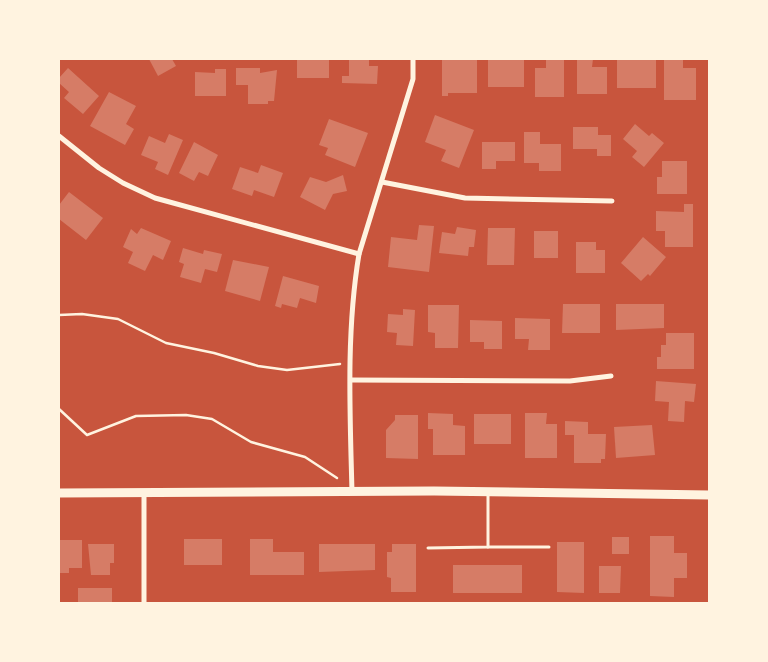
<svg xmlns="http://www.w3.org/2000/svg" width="768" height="662" font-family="'Noto Sans',sans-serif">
<rect width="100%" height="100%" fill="#c8553d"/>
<g fill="#d67c66">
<polygon points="149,59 172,59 176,66 158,76"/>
<rect x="297" y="59" width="32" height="19"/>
<polygon points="349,59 369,59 369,66 378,66 377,84 342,83 342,76 349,76"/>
<polygon points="442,59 477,59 477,93 448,93 448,96 442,96"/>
<rect x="488" y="59" width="36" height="28"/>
<polygon points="546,59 564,59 564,97 535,97 535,68 546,68"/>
<polygon points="577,59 593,59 592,67 607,67 607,94 577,94"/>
<rect x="617" y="59" width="39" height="29"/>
<polygon points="664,59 683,59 683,68 696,68 696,100 664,100"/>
<polygon points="68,68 99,96 83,114 64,98 69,92 59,83 59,78"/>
<polygon points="236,68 260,68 260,73 277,70 274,101 268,101 268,104 248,104 248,85 236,85"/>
<polygon points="215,69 226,69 226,96 195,96 195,72 215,73"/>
<polygon points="109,92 136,106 126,124 134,129 125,145 90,126"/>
<polygon points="435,115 474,130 459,168 441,161 446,150 425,142"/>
<polygon points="329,119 368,133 355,167 325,155 328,148 319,145"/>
<polygon points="635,124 649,136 652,133 664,143 644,167 632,157 637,151 623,139"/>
<polygon points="573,127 598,127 598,135 611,135 611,156 597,156 597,149 573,149"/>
<polygon points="524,132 540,132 540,144 561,144 561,171 539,171 539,163 524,163"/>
<polygon points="169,134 183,140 168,175 155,169 158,162 141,155 149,136 165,143"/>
<polygon points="194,142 218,155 208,176 199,172 194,181 179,173"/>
<polygon points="482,142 515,142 515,161 496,161 496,169 482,169"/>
<polygon points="662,161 687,161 687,194 657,194 657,177 662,177"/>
<polygon points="261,165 283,173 274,197 254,190 252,196 232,189 240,167 258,173"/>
<polygon points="343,175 347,191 333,194 325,210 300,197 310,177 326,182"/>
<polygon points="69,192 103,218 86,240 59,219 59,205"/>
<polygon points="684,204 693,204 693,247 665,247 665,231 656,231 656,211 684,212"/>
<polygon points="419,225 434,226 429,272 388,267 391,237 417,240"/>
<polygon points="457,227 476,230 474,247 469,247 468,256 439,253 442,232 455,234"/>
<polygon points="141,228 171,241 163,260 153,255 145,271 128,263 133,252 123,247 131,229 137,234"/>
<polygon points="488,228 515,228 514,265 487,265"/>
<rect x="534" y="231" width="24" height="27"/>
<polygon points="643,237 666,257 650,276 648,274 641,281 621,263"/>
<polygon points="576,242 596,242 596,250 605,250 605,273 576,273"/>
<polygon points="183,248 203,254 204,250 222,254 217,272 205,269 201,283 180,277 184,264 179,262"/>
<polygon points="233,260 269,267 260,301 225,291"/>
<polygon points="283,276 319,286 316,303 300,298 297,308 282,304 281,308 275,306"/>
<polygon points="563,304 600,304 600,333 562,333"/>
<polygon points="616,304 664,304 664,328 616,330"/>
<polygon points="428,305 459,305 458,348 435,348 435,333 428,332"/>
<polygon points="403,309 415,310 413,346 396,345 397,333 387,332 388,314 403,315"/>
<polygon points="515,318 550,319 550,350 528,350 529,339 515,339"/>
<polygon points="470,320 502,321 502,349 484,349 484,342 470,342"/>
<polygon points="666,333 694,333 694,369 657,369 657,357 661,357 661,345 666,345"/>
<polygon points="656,381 696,384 694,402 685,401 684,422 668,421 669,402 655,401"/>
<polygon points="428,413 453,414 453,425 465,426 465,455 433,455 433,429 428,429"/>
<polygon points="525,413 547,413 546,424 557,424 557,458 525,458"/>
<rect x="474" y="414" width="37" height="30"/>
<polygon points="395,415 418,415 418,459 386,458 386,430 395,420"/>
<polygon points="565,421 588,422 588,434 606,434 605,459 601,459 601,463 574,463 574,435 565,435"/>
<polygon points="652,425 655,455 616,458 614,427"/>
<polygon points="650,536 674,536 674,553 687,553 687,578 674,578 674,597 650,596"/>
<rect x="612" y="537" width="17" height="17"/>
<rect x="184" y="539" width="38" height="26"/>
<polygon points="250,539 273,539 273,552 304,552 304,575 250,575"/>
<polygon points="60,540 82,540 82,568 69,568 69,573 59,573"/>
<polygon points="557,542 584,542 584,593 557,592"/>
<polygon points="88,544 114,544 114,563 110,563 110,575 91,575"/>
<polygon points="319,544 375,544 375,570 319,572"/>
<polygon points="392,544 416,544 416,592 391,592 391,578 387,577 387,552 392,552"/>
<rect x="453" y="565" width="69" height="28"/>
<polygon points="599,566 621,566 620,593 599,593"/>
<rect x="78" y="588" width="34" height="15"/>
</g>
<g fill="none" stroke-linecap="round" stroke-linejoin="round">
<g stroke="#fff3e0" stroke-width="2.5">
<polyline points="59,315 82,314 118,319 166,343 214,353 258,366 287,370 340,364"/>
<polyline points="59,409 87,435 136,416 186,415 212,419 251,442 305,457 337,478"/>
</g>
<g stroke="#fff3e0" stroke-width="3">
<polyline points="488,547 549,547"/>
<polyline points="428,548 488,547 488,493"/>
</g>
<g stroke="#fff3e0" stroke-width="5">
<polyline points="59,136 99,168 123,183 155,198 359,254"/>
<polyline points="382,182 465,198 612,201"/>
<polyline points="351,380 570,381 611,376"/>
<path d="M352 492C350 413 346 332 359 254L413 79V59"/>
<polyline points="144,493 144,603"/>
</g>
<polyline stroke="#fff3e0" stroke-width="9" points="59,493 434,491 709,495"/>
</g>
<rect width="768" height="662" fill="none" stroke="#fff3e0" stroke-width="120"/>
</svg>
